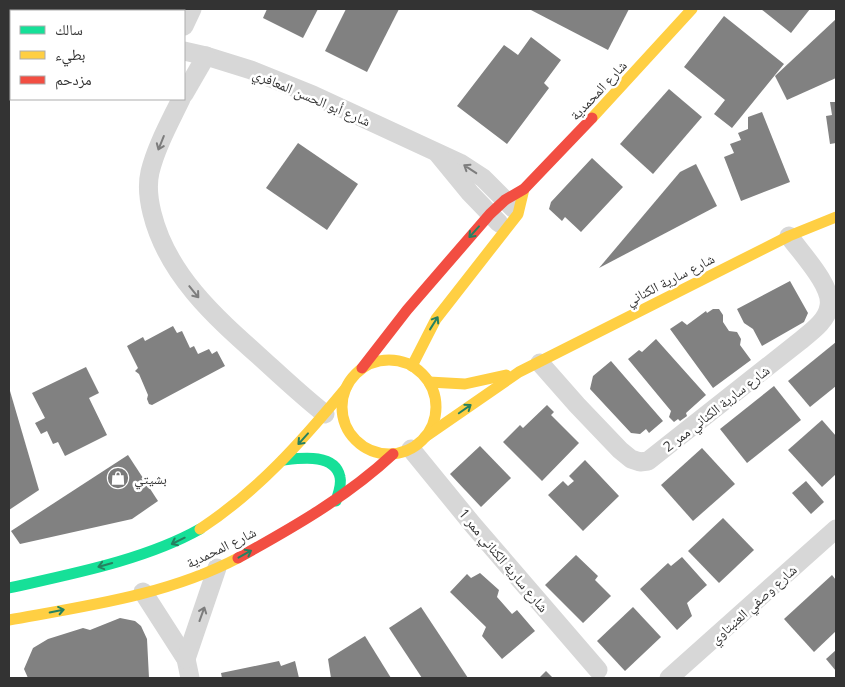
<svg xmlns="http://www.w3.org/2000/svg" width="845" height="687" font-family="'Open Sans','Noto Naskh Arabic',sans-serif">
<rect width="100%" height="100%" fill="#fff"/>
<g fill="#818181">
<polygon points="24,9 54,9 72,10 72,11 24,11"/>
<polygon points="136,9 162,9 161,11 141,11"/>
<polygon points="267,9 318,9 303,38 263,18"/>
<polygon points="346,9 399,9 367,72 325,51"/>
<polygon points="529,9 629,9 608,50"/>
<polygon points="761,9 810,9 791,33"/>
<polygon points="724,16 784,64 732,128 714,114 725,100 684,67"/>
<polygon points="836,19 836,78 787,100 775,76"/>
<polygon points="531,37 561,60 544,83 549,88 507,144 457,106 504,45 518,55"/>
<polygon points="669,89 702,117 653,174 620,144"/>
<polygon points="830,102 836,102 836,143 830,144 826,116 832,115"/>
<polygon points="762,112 790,182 741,201 724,157 734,153 730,144 741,140 738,133 748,129 748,117"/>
<polygon points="298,143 358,184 327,230 266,188"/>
<polygon points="592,158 623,187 581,232 565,217 562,221 549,209 551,202"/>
<polygon points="696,164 717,206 599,268 680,172"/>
<polygon points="790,281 808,313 804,322 762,346 753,329 744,323 737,309"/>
<polygon points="713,309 719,309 723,315 723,322 729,331 737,332 741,339 740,345 751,360 713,388 670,329 682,321 687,325 706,311 707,313"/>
<polygon points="173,326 177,333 182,331 190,348 194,346 198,354 209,349 212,354 217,351 225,366 152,405 149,404 147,399 148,395 139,374 135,371 138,368 127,346 143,337 145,341"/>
<polygon points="656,339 706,395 686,413 687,416 680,421 678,419 674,422 669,417 671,411 628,359 639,350 642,352"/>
<polygon points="836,342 836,386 810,407 788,381"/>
<polygon points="611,361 663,421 649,433 646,429 640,434 631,433 590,389 593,376"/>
<polygon points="86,367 99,393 89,398 107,435 65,456 58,442 53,444 47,431 41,434 35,423 45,418 32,393"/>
<polygon points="774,386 801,420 747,463 720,429"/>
<polygon points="10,391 39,490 9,510 9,392"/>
<polygon points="547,405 554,412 551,415 579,443 542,481 503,442 520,425 523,428"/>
<polygon points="822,420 836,436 836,474 822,487 788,450"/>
<polygon points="480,446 511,478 481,507 450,474"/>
<polygon points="702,448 735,484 693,521 661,485"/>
<polygon points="128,455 158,501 132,519 20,544 11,531"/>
<polygon points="585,460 619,496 583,531 548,495 563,481 568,486 574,481 569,476"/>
<polygon points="806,481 824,502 811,514 792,493"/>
<polygon points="723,518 754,550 719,583 688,551"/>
<polygon points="576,555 598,576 595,580 611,596 583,623 545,585"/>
<polygon points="682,557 707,585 687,603 692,616 677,630 640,589 668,563 671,566"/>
<polygon points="480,573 499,590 497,597 512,614 517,610 535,631 502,659 482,636 486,627 450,592 467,574 471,578"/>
<polygon points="832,575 836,580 836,631 814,652 784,619"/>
<polygon points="421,607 468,678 422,678 389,628"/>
<polygon points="633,607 661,637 625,671 597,641"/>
<polygon points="120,618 135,621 141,626 147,639 149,678 28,678 24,669 33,648 48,639 83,628 90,630"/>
<polygon points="365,636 391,678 331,678 328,659"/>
<polygon points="836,650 836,671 826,659"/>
<polygon points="279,661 281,666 295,661 299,678 222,678 221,673"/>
<polygon points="546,671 553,678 539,678"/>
</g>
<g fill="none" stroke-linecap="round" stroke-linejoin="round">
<g stroke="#d7d7d7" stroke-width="19">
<polyline points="184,26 192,9"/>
<polyline points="9,42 11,42"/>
<polyline points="184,51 206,56 251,70 313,95 460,163 483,178 513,208"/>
<polyline points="184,94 206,56"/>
<path d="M181 99C170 122 156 147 150 172 147 185 149 201 152 213 167 274 214 316 259 356 281 376 302 396 325 414"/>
<polyline points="438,154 470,193 499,223"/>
<path d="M540 363 577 405 620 450 631 459 640 462 648 461 800 341C811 332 827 321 829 306 833 286 800 252 789 236"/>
<polyline points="411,449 473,525 598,670"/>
<polyline points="143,592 186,659 190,678"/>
<polyline points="186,659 217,568"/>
<polyline points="669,678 836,529"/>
</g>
<g stroke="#16e098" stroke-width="11">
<path d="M283 460C301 458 335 453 340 477 342 485 338 494 336 501"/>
<path d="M9 588C71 574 145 560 200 529"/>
</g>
<g stroke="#ffcf43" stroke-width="11">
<polyline points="592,118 692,9"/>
<circle cx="389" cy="407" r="47"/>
<polyline points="412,366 436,319 518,214 524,189"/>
<polyline points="429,382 465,384 506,375"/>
<polyline points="425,437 519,372 789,236 836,217"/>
<path d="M200 529C258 491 302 441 346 388"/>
<path d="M9 620C86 606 168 595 238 558"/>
</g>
<g stroke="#f24e42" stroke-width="11">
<polyline points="362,368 407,310 490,214 505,200 524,189 592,118"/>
<path d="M238 558C292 528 347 497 393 454"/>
</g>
</g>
<defs><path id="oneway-shaft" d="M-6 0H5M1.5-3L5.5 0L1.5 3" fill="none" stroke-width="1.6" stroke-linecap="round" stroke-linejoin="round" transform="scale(1.25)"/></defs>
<g stroke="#7d7d7d">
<use href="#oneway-shaft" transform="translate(161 143) rotate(112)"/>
<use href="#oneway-shaft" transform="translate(470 169) rotate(-147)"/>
<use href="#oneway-shaft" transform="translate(194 292) rotate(51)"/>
<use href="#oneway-shaft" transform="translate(202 614) rotate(-70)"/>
</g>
<g stroke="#268160">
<use href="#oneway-shaft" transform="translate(474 232) rotate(132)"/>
<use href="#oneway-shaft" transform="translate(434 323) rotate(-58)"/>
<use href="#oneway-shaft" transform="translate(465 409) rotate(-35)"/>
<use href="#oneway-shaft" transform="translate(303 439) rotate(132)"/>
<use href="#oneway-shaft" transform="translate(178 541) rotate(154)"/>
<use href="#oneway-shaft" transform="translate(245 554) rotate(-29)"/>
<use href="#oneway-shaft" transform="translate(105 565) rotate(164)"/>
<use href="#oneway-shaft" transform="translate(57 611) rotate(-12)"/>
</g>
<defs>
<g id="shop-disc" transform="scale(1.125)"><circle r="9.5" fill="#7a7a7a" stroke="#fff"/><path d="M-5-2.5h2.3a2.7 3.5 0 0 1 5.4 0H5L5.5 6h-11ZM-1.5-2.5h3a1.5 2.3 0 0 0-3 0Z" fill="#fff"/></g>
</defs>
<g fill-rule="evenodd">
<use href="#shop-disc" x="118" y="478"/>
</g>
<g text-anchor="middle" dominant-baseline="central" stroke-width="5" stroke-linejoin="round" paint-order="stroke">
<g font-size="14" fill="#333" stroke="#fff">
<text transform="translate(598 90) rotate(-47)">شارع المحمدية</text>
<text transform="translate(312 97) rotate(23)">شارع أبو الحسن المعافري</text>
<text transform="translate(670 279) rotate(-27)">شارع سارية الكناني</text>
<text transform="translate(716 408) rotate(-38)">شارع سارية الكناني ممر 2</text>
<text transform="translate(221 547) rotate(-26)">شارع المحمدية</text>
<text transform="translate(504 560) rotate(50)">شارع سارية الكناني ممر 1</text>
<text transform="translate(753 604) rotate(-42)">شارع وصفي العنبتاوي</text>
</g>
<g font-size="14" fill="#333" stroke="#fff" text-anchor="start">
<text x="134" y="478">بشيتي</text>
</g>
</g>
<rect width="845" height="687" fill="none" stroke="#333333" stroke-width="20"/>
<rect x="10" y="10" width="175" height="90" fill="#ffffff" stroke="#adadad"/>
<rect x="20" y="26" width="25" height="8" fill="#16e098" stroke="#adadad"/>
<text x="55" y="35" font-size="15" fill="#333333">سالك</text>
<rect x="20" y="51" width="25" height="8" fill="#ffcf43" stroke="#adadad"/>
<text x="55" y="60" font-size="15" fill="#333333">بطيء</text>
<rect x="20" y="76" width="25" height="8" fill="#f24e42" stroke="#adadad"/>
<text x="55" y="85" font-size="15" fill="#333333">مزدحم</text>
</svg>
